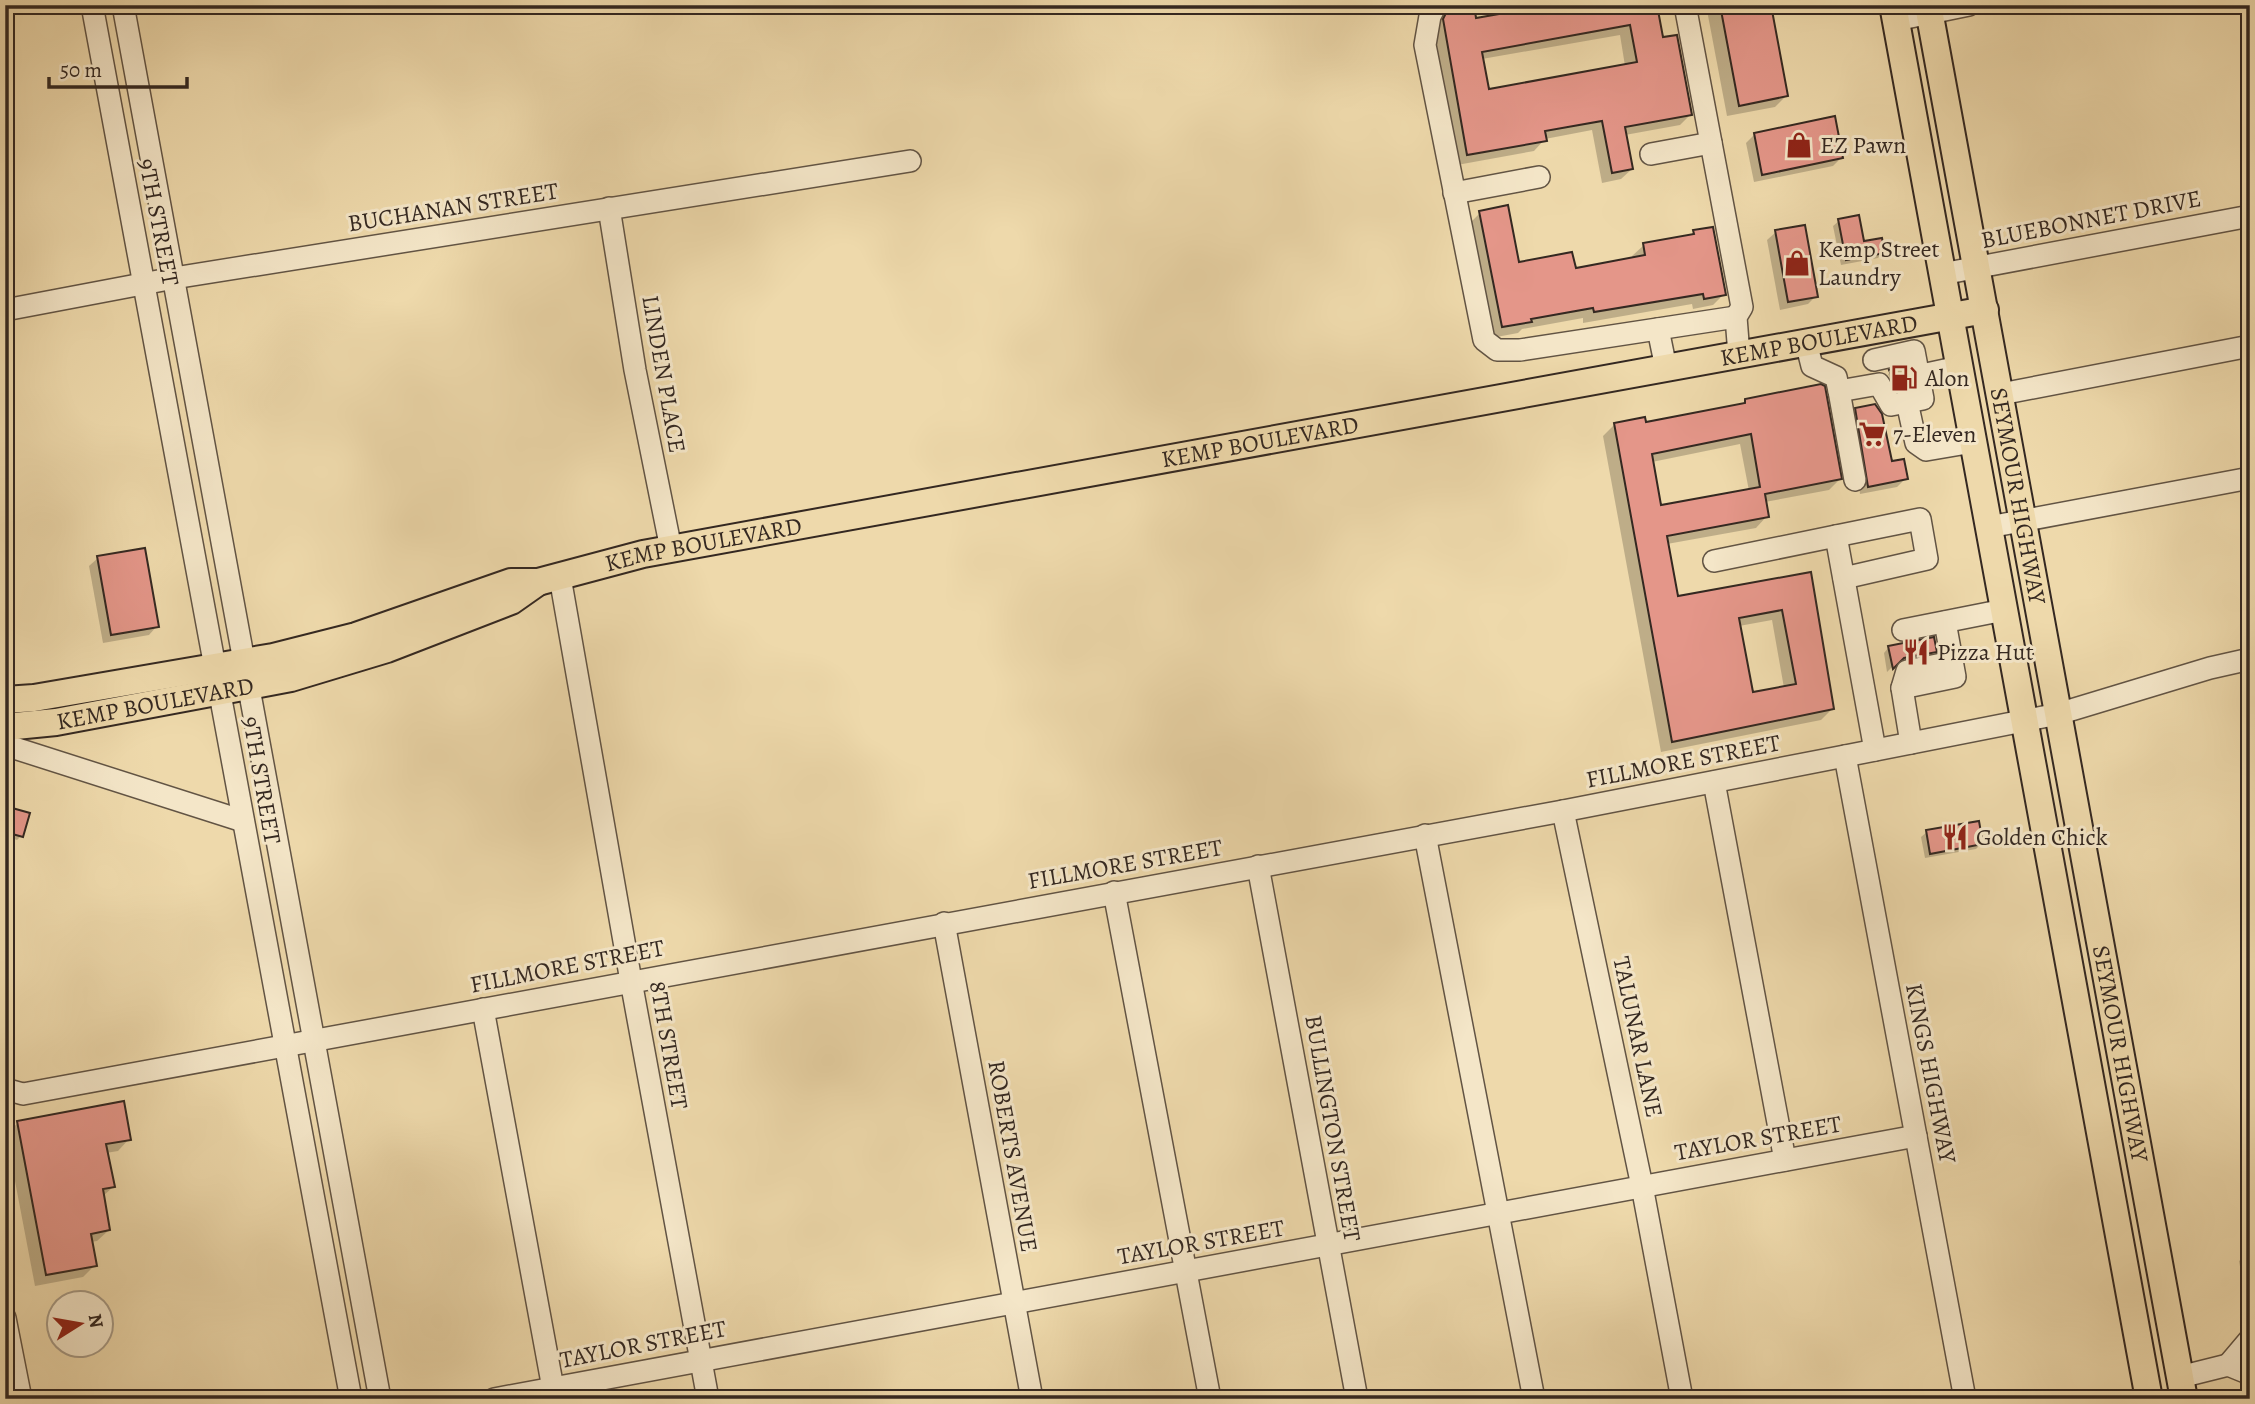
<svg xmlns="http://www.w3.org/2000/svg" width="2255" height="1404" font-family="Alegreya,serif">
<rect width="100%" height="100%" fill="#eed9ab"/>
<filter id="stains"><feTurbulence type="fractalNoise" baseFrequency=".00286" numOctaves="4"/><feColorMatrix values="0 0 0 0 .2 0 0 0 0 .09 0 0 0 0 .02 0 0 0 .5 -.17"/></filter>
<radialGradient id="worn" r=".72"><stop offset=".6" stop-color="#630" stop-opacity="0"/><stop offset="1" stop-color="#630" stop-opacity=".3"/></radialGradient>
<g fill="#0003" fill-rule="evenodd">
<path d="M1656 5 1662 39 1691 114 1680 125 1625 135 1632 169 1621 179 1602 183 1592 130 1545 139 1534 151 1457 165 1434 30 1438 22 1449 11 1475 21ZM1620 35 1625 66 1488 92 1482 59Z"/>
<polygon points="1706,5 1769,5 1786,96 1775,107 1727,116"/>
<polygon points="1755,134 1841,158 1833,166 1754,182 1746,143"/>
<polygon points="1480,213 1518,264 1574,270 1633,259 1632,256 1644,245 1689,237 1694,232 1724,294 1713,305 1693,309 1692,304 1583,323 1583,318 1522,329 1518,333 1491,338 1469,224"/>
<polygon points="1839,221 1863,243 1883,252 1878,258 1841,265 1833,226"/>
<polygon points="1776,232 1816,296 1808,304 1780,310 1767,240"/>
<polygon points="1902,369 1906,388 1896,392 1888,374"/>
<path d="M1745 401 1840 479 1829 490 1765 502 1767 516 1756 528 1667 544 1677 598 1809 574 1832 709 1821 720 1661 752 1603 436 1614 425 1645 424 1741 405ZM1740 444 1749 491 1660 507 1652 462ZM1772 620 1784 688 1752 694 1739 626Z"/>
<polygon points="1856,409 1890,463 1906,478 1897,487 1860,494 1848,418"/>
<polygon points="5,542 15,597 5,600"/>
<polygon points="98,558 157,626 149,635 103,643 89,566"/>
<polygon points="1889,647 1935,651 1930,656 1896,663 1887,672 1884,653"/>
<polygon points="5,808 21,836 17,840 5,836"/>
<polygon points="1927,832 1981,844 1976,849 1925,858 1921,837"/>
<polygon points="18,1123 129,1139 118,1151 106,1153 113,1187 102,1197 109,1230 97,1241 91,1242 95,1265 83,1277 35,1286 6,1134"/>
<polygon points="2250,1253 2250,1318 2239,1261"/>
</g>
<g fill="#e49689" stroke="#342821" stroke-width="2" fill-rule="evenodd">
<path d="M1474 5 1476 18 1551 5H1657L1663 37 1677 35 1692 115 1625 127 1633 169 1612 173 1602 121 1545 131 1547 141 1467 155 1443 19 1448 9ZM1630 25 1637 62 1489 89 1482 52Z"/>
<polygon points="1720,5 1771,5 1788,96 1739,106"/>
<polygon points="1835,116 1843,158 1762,175 1754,133"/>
<polygon points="1508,205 1519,262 1572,252 1576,268 1645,255 1643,243 1694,234 1693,230 1713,227 1726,295 1704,299 1703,294 1594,312 1593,308 1531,319 1532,322 1502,327 1479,211"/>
<polygon points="1859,215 1864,241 1882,238 1885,253 1846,260 1838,219"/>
<polygon points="1805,225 1818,297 1788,302 1775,230"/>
<polygon points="1904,367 1908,389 1898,390 1889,370"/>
<path d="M1821 384 1825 386 1842 479 1765 494 1769 517 1667 536 1678 596 1811 572 1834 709 1672 742 1614 423 1645 417 1646 422 1745 403V399ZM1751 434 1760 487 1661 505 1652 454ZM1782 610 1796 684 1753 692 1739 618Z"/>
<polygon points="1875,404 1882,414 1892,461 1904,459 1908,479 1868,487 1855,408"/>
<polygon points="145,548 159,627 111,635 97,556"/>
<polygon points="1934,637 1937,652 1904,658 1893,669 1888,646"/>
<polygon points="5,806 30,813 23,837 5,832"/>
<polygon points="1979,821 1983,844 1930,854 1926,830"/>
<polygon points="124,1101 131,1140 106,1144 115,1187 103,1189 110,1230 91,1234 97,1266 46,1275 17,1121"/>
</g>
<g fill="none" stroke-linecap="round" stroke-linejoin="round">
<polyline stroke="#c9b68f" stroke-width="21" stroke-dasharray="21 10" stroke-linecap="butt" points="1891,381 1917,376"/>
<g stroke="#625444" stroke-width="24">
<g id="minor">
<polyline points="92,5 351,1399"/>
<polyline points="123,5 380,1399"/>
<polyline points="1436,5 1430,16 1425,45 1484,340 1497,350 1520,350 1736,317"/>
<polyline points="1685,5 1742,307 1736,317 1739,355"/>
<polyline points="1896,20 1969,5"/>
<polyline points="1651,154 1711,143"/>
<polyline points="1454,193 1539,177"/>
<polyline points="609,208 635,370 671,549"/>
<polyline points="1942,274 2250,216"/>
<polyline points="5,310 174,278 910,161"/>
<polyline points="1658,329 1666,368"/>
<polyline points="1806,342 1812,366 1836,377 1839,391"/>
<polyline points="1917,376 1959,367"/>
<polyline points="2001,394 2250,346"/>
<polyline points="1907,402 1916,443 1926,450 1973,442"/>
<polyline points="1855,480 1839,391 1879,384 1891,405 1923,399 1914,351 1874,360"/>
<polyline points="1989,527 2250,478"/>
<polyline points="1836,536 1920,519 1927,559 1844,578"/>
<polyline points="1714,561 1836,536 1875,750"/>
<polyline points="560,577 631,981 708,1399"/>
<polyline points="1903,630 2004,610"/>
<polyline points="1902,688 1907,671 1952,662"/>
<polyline points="1911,743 1902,688 1955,677 1945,622"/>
<polyline points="5,745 243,821"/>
<polyline points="1845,756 1965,1399"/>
<polyline points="1714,782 1785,1160"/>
<polyline points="1563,811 1642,1186 1682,1399"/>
<polyline points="1425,835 1534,1399"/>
<polyline points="1258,866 1357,1399"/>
<polyline points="1114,892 1210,1399"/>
<polyline points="944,923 1032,1399"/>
<polyline points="483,1009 555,1399"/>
<polyline points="5,1089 23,1094 1563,811 1845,756 2058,714 2210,668 2250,659"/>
<polyline points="5,1318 21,1399"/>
<polyline points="2228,1365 2250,1339"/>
<polyline points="2180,1377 2228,1365 2250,1374"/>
<polyline points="494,1399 1916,1136"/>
</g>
</g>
<g stroke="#342821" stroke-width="30">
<g id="major">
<polyline points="1893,5 2149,1399"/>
<path id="s1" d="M1928 5 2184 1399"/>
<path id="s2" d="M5 700 34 698 273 657 356 636 511 582H538L643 554 1985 310"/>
<path id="s3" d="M5 727 56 722 291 678 387 649 511 601 538 582"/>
</g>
</g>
<use href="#minor" stroke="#f4e6c8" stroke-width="21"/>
<use href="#major" stroke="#eed9ab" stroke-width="26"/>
</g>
<defs>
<g id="shop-bare" transform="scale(2.1)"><path d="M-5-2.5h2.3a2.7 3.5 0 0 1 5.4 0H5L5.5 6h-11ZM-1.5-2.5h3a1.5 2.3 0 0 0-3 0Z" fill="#8f2418" stroke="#f4e6c8" stroke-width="2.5" paint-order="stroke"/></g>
<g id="fuel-bare" transform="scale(2.1)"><path d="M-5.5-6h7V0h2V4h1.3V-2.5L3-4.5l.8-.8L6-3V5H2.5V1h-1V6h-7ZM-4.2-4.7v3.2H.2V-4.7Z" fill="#8f2418" stroke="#f4e6c8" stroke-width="2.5" paint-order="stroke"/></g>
<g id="supermarket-bare" transform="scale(2.1)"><path d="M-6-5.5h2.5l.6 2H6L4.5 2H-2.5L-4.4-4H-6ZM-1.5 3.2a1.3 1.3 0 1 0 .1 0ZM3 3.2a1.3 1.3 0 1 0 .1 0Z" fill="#8f2418" stroke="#f4e6c8" stroke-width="2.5" paint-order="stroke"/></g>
<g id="restaurant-bare" transform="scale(2.1)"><path d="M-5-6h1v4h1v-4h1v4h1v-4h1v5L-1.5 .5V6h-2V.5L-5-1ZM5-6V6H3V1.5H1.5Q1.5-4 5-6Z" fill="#8f2418" stroke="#f4e6c8" stroke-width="2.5" paint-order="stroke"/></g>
</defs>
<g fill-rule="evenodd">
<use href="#shop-bare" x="1799" y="145"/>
<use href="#shop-bare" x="1797" y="263"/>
<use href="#fuel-bare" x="1904" y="378"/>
<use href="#supermarket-bare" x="1872" y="434"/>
<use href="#restaurant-bare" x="1916" y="652"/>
<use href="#restaurant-bare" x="1955" y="837"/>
</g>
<g text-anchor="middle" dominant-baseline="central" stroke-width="6" stroke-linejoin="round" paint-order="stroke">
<g font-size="24" fill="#342821" stroke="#f4e6c8" text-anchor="start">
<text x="1820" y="145">EZ Pawn</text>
<text x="1818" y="249">Kemp Street<tspan x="1818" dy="28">Laundry</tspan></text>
<text x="1925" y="378">Alon</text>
<text x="1893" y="434">7-Eleven</text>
<text x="1937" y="652">Pizza Hut</text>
<text x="1976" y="837">Golden Chick</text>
</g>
<g font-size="24" fill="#342821" stroke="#f4e6c8">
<text transform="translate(453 207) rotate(-9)">BUCHANAN STREET</text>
<text transform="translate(2091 219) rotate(-11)">BLUEBONNET DRIVE</text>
<text transform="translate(159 222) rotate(79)">9TH STREET</text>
<text stroke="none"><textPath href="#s2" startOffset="1852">KEMP BOULEVARD</textPath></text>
<text transform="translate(664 374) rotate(80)">LINDEN PLACE</text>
<text stroke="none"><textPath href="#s2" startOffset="1284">KEMP BOULEVARD</textPath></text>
<text stroke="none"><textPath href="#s1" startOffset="499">SEYMOUR HIGHWAY</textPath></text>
<text stroke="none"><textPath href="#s2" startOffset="718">KEMP BOULEVARD</textPath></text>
<text stroke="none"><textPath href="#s3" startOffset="152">KEMP BOULEVARD</textPath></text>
<text transform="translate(1683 761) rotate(-11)">FILLMORE STREET</text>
<text transform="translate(262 780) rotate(80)">9TH STREET</text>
<text transform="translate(1125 864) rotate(-10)">FILLMORE STREET</text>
<text transform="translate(567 966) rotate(-11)">FILLMORE STREET</text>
<text transform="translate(1638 1037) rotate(78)">TALUNAR LANE</text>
<text transform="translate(669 1045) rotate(80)">8TH STREET</text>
<text stroke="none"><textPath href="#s1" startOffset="1066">SEYMOUR HIGHWAY</textPath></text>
<text transform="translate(1931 1073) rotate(79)">KINGS HIGHWAY</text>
<text transform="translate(1333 1128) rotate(80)">BULLINGTON STREET</text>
<text transform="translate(1758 1138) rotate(-10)">TAYLOR STREET</text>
<text transform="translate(1013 1156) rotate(80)">ROBERTS AVENUE</text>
<text transform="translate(1201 1242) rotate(-10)">TAYLOR STREET</text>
<text transform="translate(643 1344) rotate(-11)">TAYLOR STREET</text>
</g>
</g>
<rect width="2255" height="1404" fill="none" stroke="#eed9ab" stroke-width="28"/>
<rect x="7" y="7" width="2241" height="1390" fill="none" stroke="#342821" stroke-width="3.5"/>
<rect x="14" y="14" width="2227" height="1376" fill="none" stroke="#342821" stroke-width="2"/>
<g transform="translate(80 1324) rotate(79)"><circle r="33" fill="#f4e6c8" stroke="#a79a85" stroke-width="2"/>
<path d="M0-5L12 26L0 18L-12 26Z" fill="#8f2418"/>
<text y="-10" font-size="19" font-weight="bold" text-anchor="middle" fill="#342821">N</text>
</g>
<path d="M49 77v10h138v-10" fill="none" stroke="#342821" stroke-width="3.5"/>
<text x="60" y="77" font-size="21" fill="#342821" stroke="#f4e6c8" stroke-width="5" paint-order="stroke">50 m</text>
<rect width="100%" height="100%" filter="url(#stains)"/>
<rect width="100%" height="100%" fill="url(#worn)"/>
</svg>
